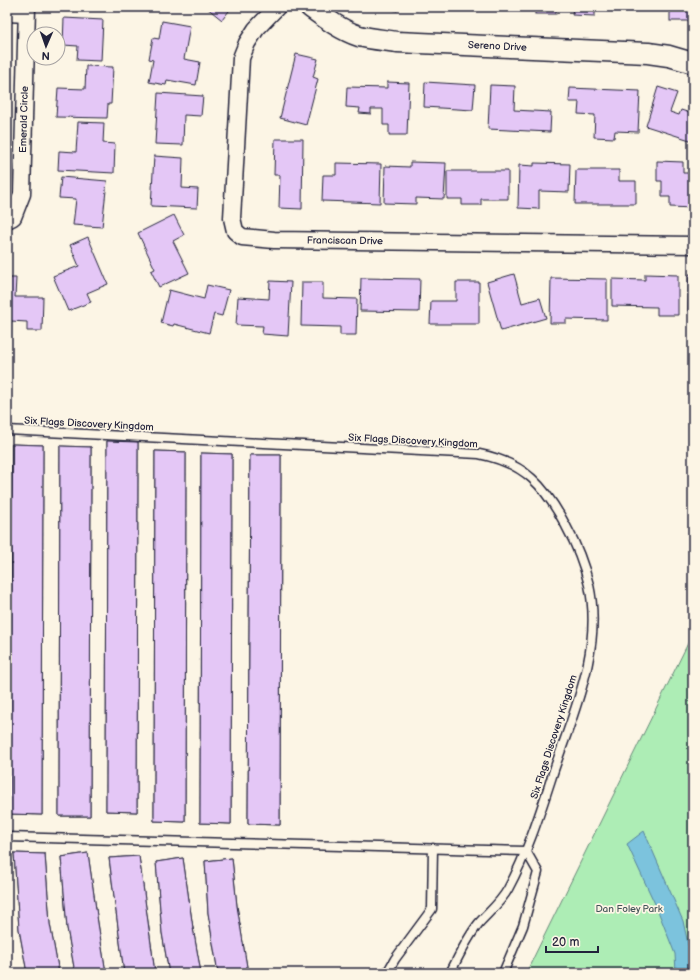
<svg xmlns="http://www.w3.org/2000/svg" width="700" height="980" font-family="'Balsamiq Sans',sans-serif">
<rect width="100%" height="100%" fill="#fcf5e5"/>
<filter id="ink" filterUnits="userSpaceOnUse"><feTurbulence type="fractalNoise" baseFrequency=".025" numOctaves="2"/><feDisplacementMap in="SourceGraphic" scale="8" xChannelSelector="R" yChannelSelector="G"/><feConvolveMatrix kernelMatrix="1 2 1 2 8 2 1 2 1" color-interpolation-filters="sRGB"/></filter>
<g filter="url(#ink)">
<polygon fill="#adedb5" stroke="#688878" points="693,633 693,973 526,973"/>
<polygon fill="#7cc3dd" stroke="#58839c" points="644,831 683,921 690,953 692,973 676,973 675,954 656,906 627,844"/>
<g fill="#e4c7f6" stroke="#22223b">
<polygon points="206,7 232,7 222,20"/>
<polygon points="388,7 400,7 397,11"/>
<rect x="473" y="7" width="28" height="1"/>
<rect x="535" y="7" width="21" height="7"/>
<polygon points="573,7 595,7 595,16 572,15"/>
<rect x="670" y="7" width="20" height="14"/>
<polygon points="64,18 103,20 101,61 77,60 78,46 63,45"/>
<polygon points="162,21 190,26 184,59 200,62 196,85 167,80 166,85 149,82 153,60 149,59 153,38 159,39"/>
<polygon points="296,54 318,59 313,77 318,79 306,125 280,118"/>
<polygon points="86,66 113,67 111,104 108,104 107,118 56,117 58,88 85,89"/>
<polygon points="387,82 409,83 407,135 389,135 389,125 383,125 383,109 371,109 371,114 359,113 360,108 346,107 347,87 387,88"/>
<polygon points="425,82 475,85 473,110 424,107"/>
<polygon points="490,85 515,86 514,110 551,112 550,132 488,129"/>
<polygon points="658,87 677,93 670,112 679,115 681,110 693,114 693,141 646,126"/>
<polygon points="570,88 640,91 638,132 615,131 614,138 594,137 595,115 578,114 579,102 569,102"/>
<polygon points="158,93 203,96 201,116 184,115 183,145 155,144"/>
<polygon points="78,122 104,123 103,143 115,144 114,173 58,170 59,151 76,152"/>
<polygon points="275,139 303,139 302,209 279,208 280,175 274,175"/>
<polygon points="154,156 183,158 182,188 198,189 197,208 151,206"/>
<polygon points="657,161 683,162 683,173 693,173 693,208 670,207 670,197 662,197 662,181 657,181"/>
<polygon points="410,162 446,163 444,199 416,198 416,204 384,203 385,166 410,167"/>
<polygon points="336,163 381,164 380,203 322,201 323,175 336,175"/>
<polygon points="534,163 570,164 569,192 539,191 539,209 518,208 519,165 534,166"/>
<polygon points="576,170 619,170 619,181 636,181 636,204 575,204"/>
<polygon points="447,171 508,171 508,199 481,199 481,205 462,205 462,199 447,199"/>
<polygon points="61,177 107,181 102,227 73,225 76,199 59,198"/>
<polygon points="174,215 184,235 173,241 189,273 159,287 151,271 155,269 138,233"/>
<polygon points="88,237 108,284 87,293 91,302 68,311 53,276 79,266 70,245"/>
<polygon points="514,274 522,303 540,298 546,318 501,331 487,282"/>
<polygon points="645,274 678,275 678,315 657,315 657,307 612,306 612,279 645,280"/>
<polygon points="689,274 693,274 693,311 688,311"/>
<polygon points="7,278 16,278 15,297 43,297 42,331 27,331 27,322 11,321 10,327 7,326"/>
<polygon points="361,278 420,279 419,312 360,311"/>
<polygon points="551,278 607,279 607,320 566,319 566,323 550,323"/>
<polygon points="270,281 291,282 288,336 262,334 263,326 236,325 238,297 269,299"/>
<polygon points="302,282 323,282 323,298 357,299 356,335 340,335 340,327 301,326"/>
<polygon points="456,282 479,282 479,324 430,324 431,301 456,301"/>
<polygon points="207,285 229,290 222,316 214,314 209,333 174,324 173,326 161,323 169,290 204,299"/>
<polygon points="107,441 138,442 137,812 106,811"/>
<polygon points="107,441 138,442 137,812 106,811"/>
<polygon points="12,444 43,445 42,815 10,814"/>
<polygon points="12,444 43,445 42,815 10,814"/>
<polygon points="60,446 91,447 90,816 59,816"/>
<polygon points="60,446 91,447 90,816 59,816"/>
<polygon points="155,451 186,452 185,822 154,821"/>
<polygon points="155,451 186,452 185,822 154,821"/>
<polygon points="201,453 232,454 231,824 200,823"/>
<polygon points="201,453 232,454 231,824 200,823"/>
<polygon points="250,455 281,455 280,825 248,824"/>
<polygon points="250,455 281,455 280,825 248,824"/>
<polygon points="14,853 45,854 50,924 59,973 27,973 19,929"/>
<polygon points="14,853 45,854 50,924 59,973 27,973 19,929"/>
<polygon points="88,853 98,923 106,973 75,973 67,928 61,857"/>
<polygon points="88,853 98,923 106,973 75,973 67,928 61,857"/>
<polygon points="139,856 155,973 124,973 109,858"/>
<polygon points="139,856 155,973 124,973 109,858"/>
<polygon points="183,858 193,928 201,973 169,973 162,933 156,862"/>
<polygon points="183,858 193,928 201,973 169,973 162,933 156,862"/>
<polygon points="232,858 237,906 248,973 218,973 208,913 205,861"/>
<polygon points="232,858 237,906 248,973 218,973 208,913 205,861"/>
</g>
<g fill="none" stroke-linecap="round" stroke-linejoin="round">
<g stroke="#22223b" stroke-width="11">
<g id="service">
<path d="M7 430 479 454C525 463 545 486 566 526 576 544 584 564 589 585 603 648 574 711 554 770 541 810 528 852 508 889 501 902 489 912 479 923 467 938 459 956 450 973"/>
<polyline points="7,837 526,851"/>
<polyline points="387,973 395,959 432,909 433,848"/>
<polyline points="503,973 523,926 538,872 526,851"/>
</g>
</g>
<g stroke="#22223b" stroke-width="19">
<g id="minor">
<path id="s1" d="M277 7 256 29 247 43 241 58 232 218 235 231 242 237 274 240 693 245"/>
<polyline points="7,13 26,14"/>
<path id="s2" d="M7 220 13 217 22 194 27 7"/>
</g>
</g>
<g stroke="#22223b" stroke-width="23">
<g id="tertiary">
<path id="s3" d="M310 7C325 18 341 30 359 36 371 39 384 40 397 42L648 53 669 56 693 63"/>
</g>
</g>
<use href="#service" stroke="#fcf5e5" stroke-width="8"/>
<use href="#minor" stroke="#fcf5e5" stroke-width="16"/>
<use href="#tertiary" stroke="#fcf5e5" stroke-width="20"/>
</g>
</g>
<g text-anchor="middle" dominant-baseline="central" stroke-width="3.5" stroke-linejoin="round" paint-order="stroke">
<g font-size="10" fill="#22223b" stroke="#fcf5e5">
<text stroke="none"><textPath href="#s3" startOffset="196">Sereno Drive</textPath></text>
<text stroke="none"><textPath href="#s2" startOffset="106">Emerald Circle</textPath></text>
<text stroke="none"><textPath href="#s1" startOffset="349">Franciscan Drive</textPath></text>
<text transform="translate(89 424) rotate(3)">Six Flags Discovery Kingdom</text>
<text transform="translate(413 441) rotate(3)">Six Flags Discovery Kingdom</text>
<text transform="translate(554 737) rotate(-72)">Six Flags Discovery Kingdom</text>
</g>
<g font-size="10" fill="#45555a" stroke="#fcf5e5">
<text x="629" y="909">Dan Foley Park</text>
</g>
</g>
<rect width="700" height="980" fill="none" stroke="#fcf5e5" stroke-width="24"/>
<rect x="12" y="12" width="676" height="956" fill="none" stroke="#22223b" stroke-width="1.5" filter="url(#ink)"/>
<g transform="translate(46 46) rotate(182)"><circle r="19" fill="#fcf5e5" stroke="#a5a1a1"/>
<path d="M0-3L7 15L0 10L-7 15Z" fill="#22223b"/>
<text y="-6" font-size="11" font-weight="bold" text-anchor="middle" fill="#22223b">N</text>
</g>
<path d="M546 946v6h52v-6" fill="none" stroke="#22223b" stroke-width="2"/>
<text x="552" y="946" font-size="12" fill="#22223b" stroke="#fcf5e5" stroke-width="3" paint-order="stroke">20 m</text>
</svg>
